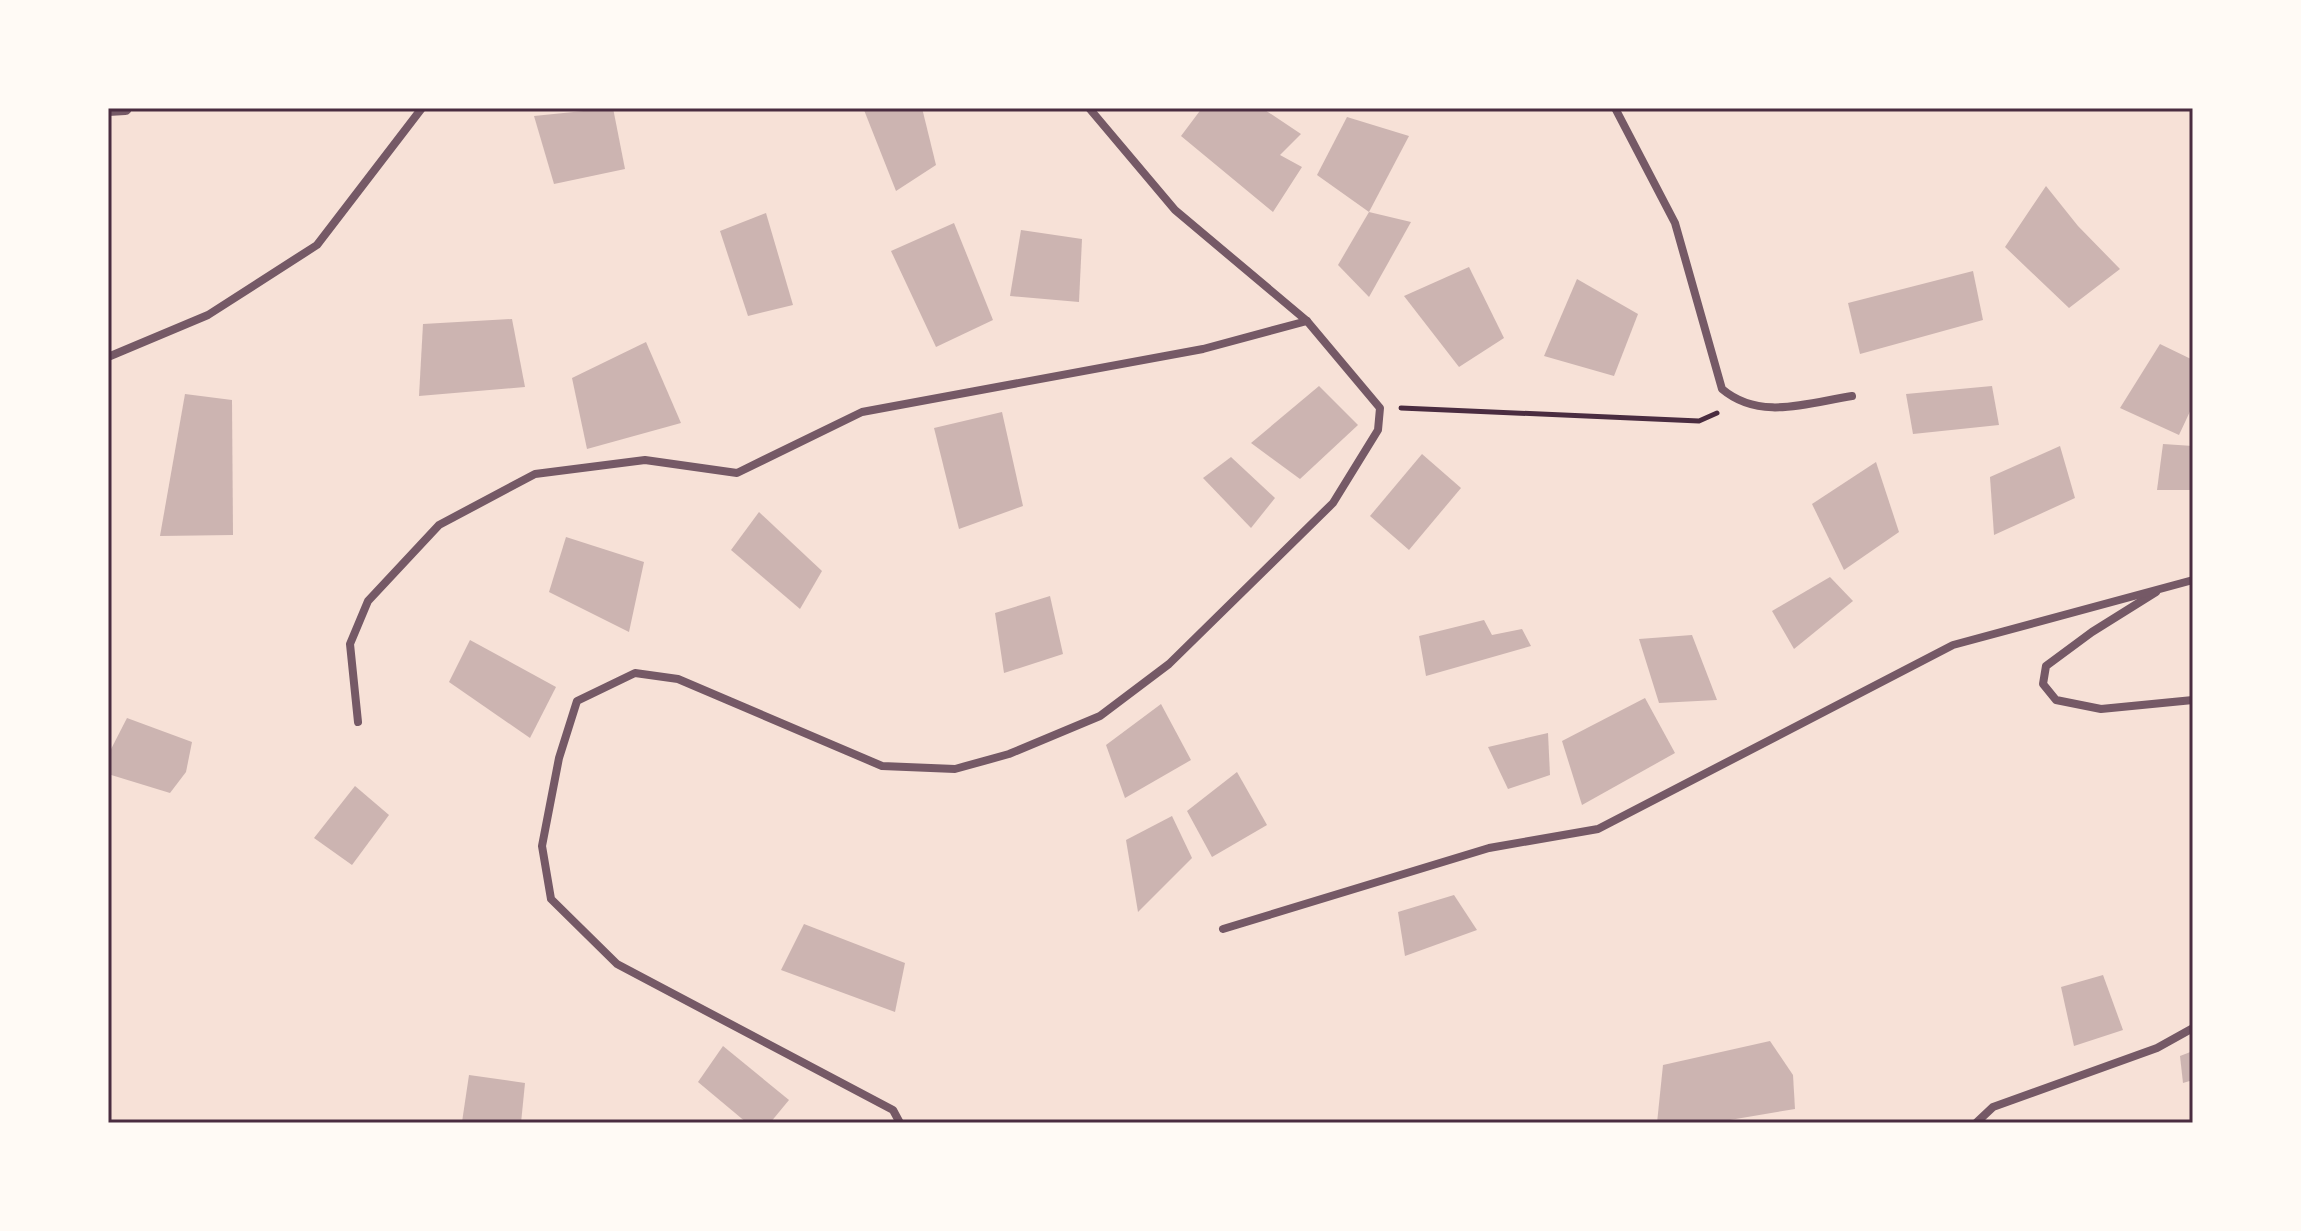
<svg xmlns="http://www.w3.org/2000/svg" width="2301" height="1231" font-family="Quicksand,sans-serif">
<rect width="100%" height="100%" fill="#f7e1d7"/>
<g fill="#ccb4b1">
<polygon points="613,108 625,169 554,184 534,116"/>
<polygon points="868,108 922,108 936,165 896,191 864,110"/>
<polygon points="1202,108 1262,108 1301,134 1280,155 1302,167 1273,212 1181,136"/>
<polygon points="1347,117 1409,136 1369,212 1317,175"/>
<polygon points="2046,186 2078,226 2120,269 2069,308 2005,247"/>
<polygon points="1369,212 1411,222 1369,297 1338,265"/>
<polygon points="766,213 793,305 748,316 720,231"/>
<polygon points="954,223 993,320 936,347 891,251"/>
<polygon points="1021,230 1082,239 1079,302 1010,296"/>
<polygon points="1469,267 1504,338 1459,367 1404,296"/>
<polygon points="1973,271 1983,320 1860,354 1848,303"/>
<polygon points="1577,279 1638,314 1614,376 1544,356"/>
<polygon points="512,319 525,387 419,396 423,324"/>
<polygon points="646,342 681,423 587,449 572,378"/>
<polygon points="2160,344 2193,360 2193,405 2179,435 2120,408"/>
<polygon points="1319,386 1358,425 1300,479 1251,443"/>
<polygon points="1992,386 1999,425 1913,434 1906,394"/>
<polygon points="185,394 232,400 233,535 160,536"/>
<polygon points="1002,412 1023,506 959,529 934,428"/>
<polygon points="2163,444 2193,446 2193,490 2157,490"/>
<polygon points="2060,446 2075,498 1994,535 1990,477"/>
<polygon points="1422,454 1461,488 1409,550 1370,516"/>
<polygon points="1231,457 1275,498 1251,528 1203,478"/>
<polygon points="1876,462 1899,532 1844,570 1812,504"/>
<polygon points="759,512 822,571 800,609 731,550"/>
<polygon points="566,537 644,562 629,632 549,592"/>
<polygon points="1830,577 1853,601 1794,649 1772,611"/>
<polygon points="1050,596 1063,654 1004,673 995,613"/>
<polygon points="1484,620 1492,635 1522,629 1531,646 1426,676 1419,636"/>
<polygon points="1692,635 1717,700 1659,703 1639,639"/>
<polygon points="470,640 556,687 530,738 449,682"/>
<polygon points="1645,698 1675,753 1582,805 1562,741"/>
<polygon points="1161,704 1191,760 1125,798 1106,745"/>
<polygon points="127,718 192,742 186,772 170,793 108,774 108,755"/>
<polygon points="1548,733 1550,775 1508,789 1488,747"/>
<polygon points="1237,772 1267,825 1212,857 1187,811"/>
<polygon points="355,786 389,815 352,865 314,838"/>
<polygon points="1172,816 1192,858 1138,912 1126,840"/>
<polygon points="1454,895 1477,930 1405,956 1398,912"/>
<polygon points="804,924 905,963 895,1012 781,970"/>
<polygon points="2103,975 2123,1030 2074,1046 2061,987"/>
<polygon points="1770,1041 1793,1075 1795,1109 1712,1123 1657,1123 1663,1065"/>
<polygon points="723,1046 789,1100 770,1123 747,1123 698,1082"/>
<polygon points="2193,1051 2193,1080 2183,1083 2180,1056"/>
<polygon points="469,1075 525,1083 521,1123 462,1122"/>
</g>
<g fill="none" stroke-linecap="round" stroke-linejoin="round">
<polyline stroke="#4a2c40" stroke-width="5" points="1401,408 1699,421 1717,413"/>
<g stroke="#755966" stroke-width="8">
<path d="M1615 108 1675 223 1722 389C1760 421 1807 403 1852 396"/>
<polyline points="108,357 208,315 317,245 422,108"/>
<polyline points="2156,592 2092,632 2046,666 2043,684 2056,700 2101,709 2193,700"/>
<polyline points="358,722 350,644 368,601 439,525 535,474 645,460 737,473 862,412 1203,349 1307,321"/>
<polyline points="1223,929 1489,848 1598,829 1953,645 2193,580"/>
<polyline points="900,1123 893,1110 617,964 551,899 542,846 559,758 577,701 635,673 678,679 882,766 955,769 1009,754 1100,716 1169,664 1333,503 1378,430 1380,408 1307,321 1175,210 1089,108"/>
<polyline points="1976,1123 1993,1107 2157,1048 2193,1028"/>
</g>
<polyline stroke="#755966" stroke-width="14" points="108,109 125,108"/>
</g>
<rect width="2301" height="1231" fill="none" stroke="#fffaf5" stroke-width="220"/>
<rect x="110" y="110" width="2081" height="1011" fill="none" stroke="#4a2c40" stroke-width="3"/>
</svg>
